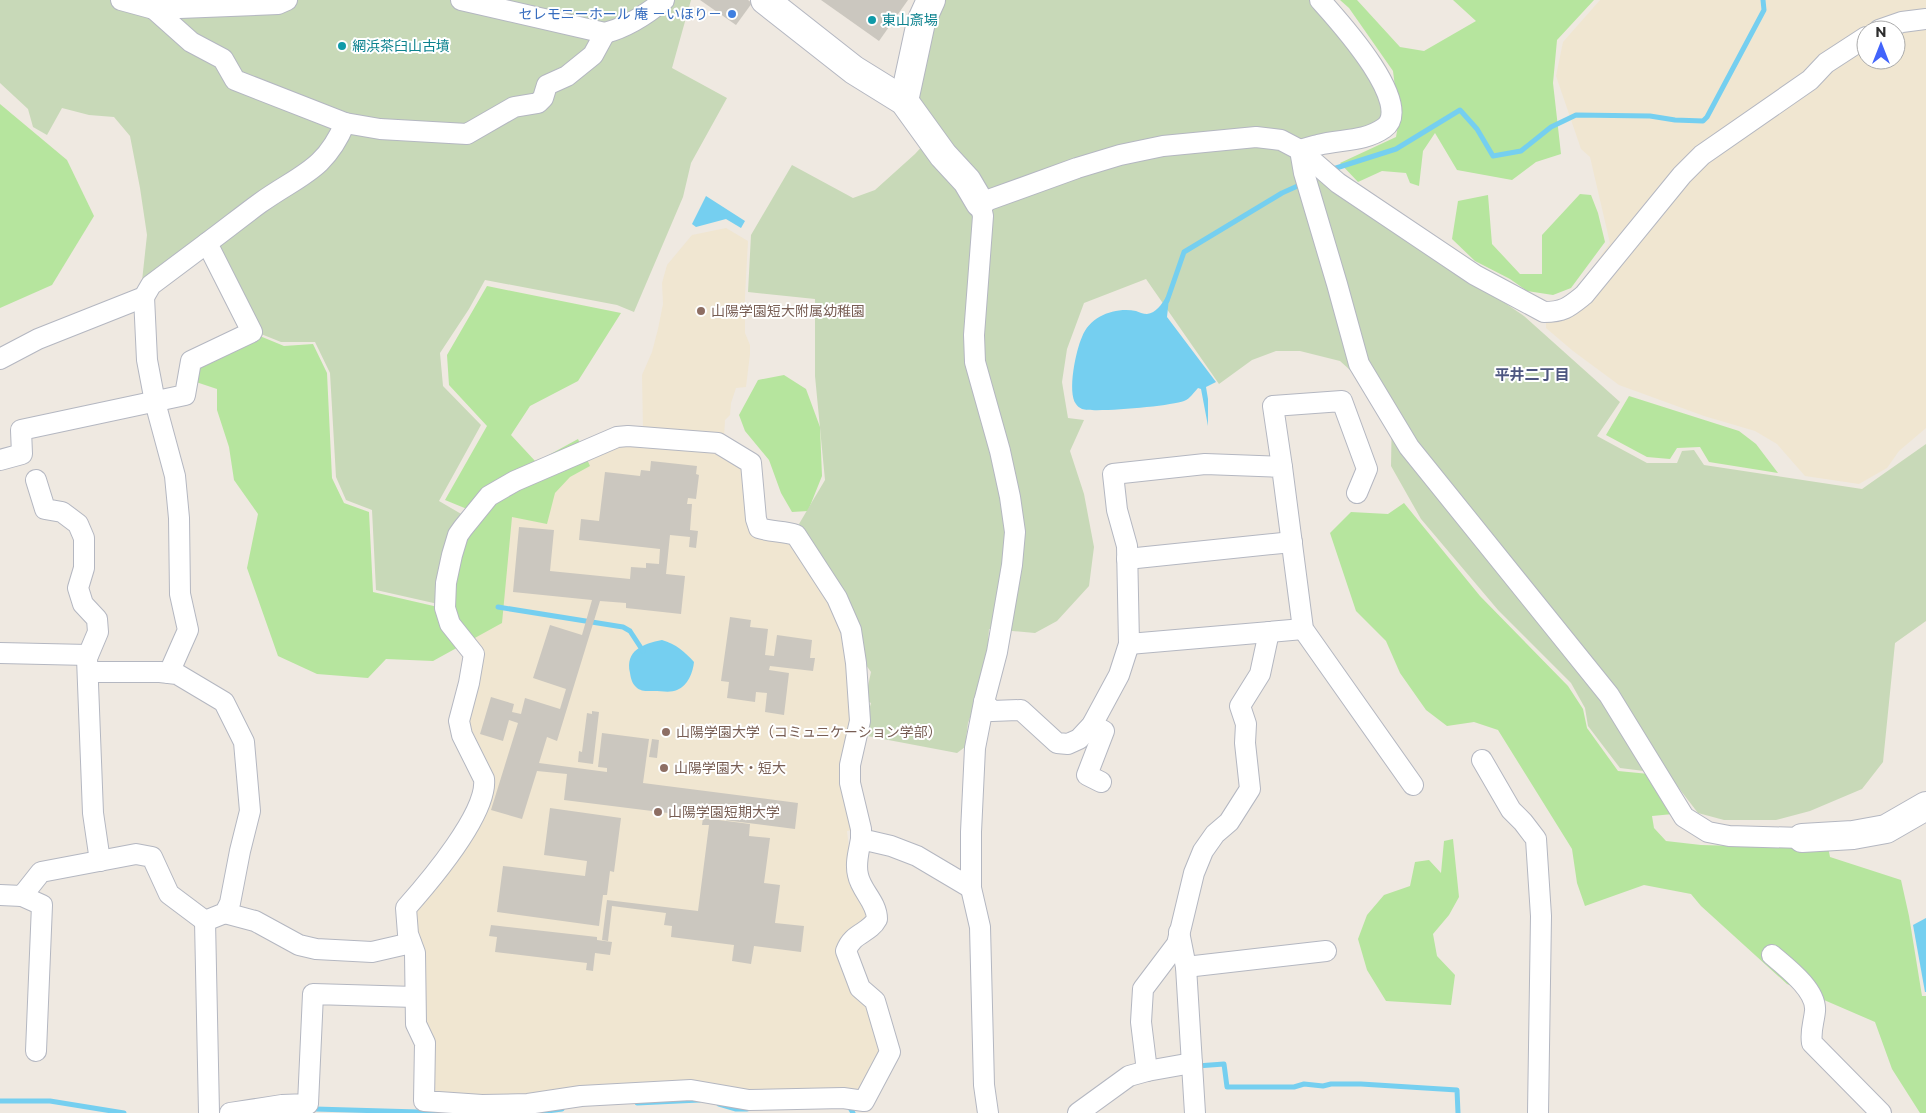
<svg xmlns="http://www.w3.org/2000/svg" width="1926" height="1113" font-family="Montserrat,'Noto Sans JP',sans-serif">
<rect width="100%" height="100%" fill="#efe9e1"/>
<g fill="#f0e6d1" fill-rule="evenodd">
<path d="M1600 0H1926V428L1899 451 1887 468 1859 484 1805 476 1777 444 1755 431 1704 416 1619 385 1573 351 1546 328V301H1559L1575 292 1610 243 1590 157 1581 149 1556 76 1563 42ZM1866 30H1896V60H1866Z"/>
<polygon points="726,228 748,241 745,296 745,333 750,345 750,354 746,387 736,388 731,403 730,415 725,420 724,438 643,431 642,375 652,352 658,329 663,304 662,283 667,265 692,235"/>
<polygon points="622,441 711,447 744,467 749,516 789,540 838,611 848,639 857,829 847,831 853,881 872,917 849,935 885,1053 861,1094 533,1097 429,1094 412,910 487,800 466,728 481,658 457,624 453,588 492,501"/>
</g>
<g fill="#b6e59e">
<polygon points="1340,0 1357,0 1400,47 1424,51 1476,21 1453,0 1594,0 1557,40 1553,83 1561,154 1536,162 1512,180 1457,170 1435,133 1423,151 1419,186 1410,183 1406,173 1382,171 1358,182 1340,163 1396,137 1399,119 1393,71 1349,8"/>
<polygon points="0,104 67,160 94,216 52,285 0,308"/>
<polygon points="1580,194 1591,195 1598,213 1605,242 1571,288 1553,295 1527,291 1510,279 1475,261 1452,239 1458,201 1488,195 1492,244 1520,274 1542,274 1542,235"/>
<polygon points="487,286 621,313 578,381 530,406 511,435 536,462 578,439 590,466 570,477 555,493 547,524 512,517 502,623 433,661 386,659 368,678 317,674 278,656 247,568 258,514 234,480 229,447 217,410 217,389 193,381 194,364 255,334 284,346 313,344 327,373 332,478 344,503 369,512 373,592 438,607 455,608 455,586 467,509 445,500 487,426 449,385 447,355"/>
<polygon points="784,375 806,389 820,427 822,476 808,511 792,512 781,493 769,460 745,431 739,415 758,380"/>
<polygon points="1629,396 1739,431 1756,444 1778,473 1709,462 1700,447 1677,448 1670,459 1647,457 1606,435"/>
<polygon points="1404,503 1480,596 1568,686 1583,709 1587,728 1618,771 1649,774 1673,814 1652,816 1654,828 1666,841 1701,845 1737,846 1827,842 1830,857 1901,880 1909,916 1922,996 1926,996 1926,1113 1920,1113 1892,1069 1875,1022 1787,984 1701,906 1691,894 1644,885 1585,906 1577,883 1572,849 1498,730 1474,722 1447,726 1426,710 1400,673 1386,641 1356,611 1330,533 1351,512 1388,514"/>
<polygon points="1453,839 1459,897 1449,915 1433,934 1437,956 1455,975 1451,1005 1386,1001 1367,970 1358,939 1367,915 1384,895 1410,886 1415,862 1429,860 1441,873 1444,841"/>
</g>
<g fill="#c8d9b8">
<polygon points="0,0 691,0 672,68 727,98 691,163 683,197 634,312 617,305 485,280 469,309 440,353 443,386 481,425 439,501 463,515 438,604 376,590 372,510 346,500 336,477 330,373 315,342 281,342 256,332 207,239 142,281 147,235 140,188 130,136 114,117 89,115 62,108 47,135 33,127 28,109 0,83"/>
<polygon points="937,0 1311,0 1373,79 1385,105 1381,119 1359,131 1328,137 1316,174 1524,316 1620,402 1597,436 1647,463 1677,463 1682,451 1694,450 1704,465 1862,489 1926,444 1926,621 1895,643 1883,762 1862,789 1810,811 1776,820 1724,820 1698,813 1668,774 1620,768 1588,726 1585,708 1571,683 1498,610 1421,519 1391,466 1392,408 1340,361 1300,351 1276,351 1252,360 1219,384 1146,279 1084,303 1067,349 1062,382 1068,418 1084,420 1070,451 1084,494 1094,547 1089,586 1057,621 1035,633 989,629 986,673 968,723 965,747 957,753 862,735 871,703 865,700 871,672 866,665 848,606 799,524 825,480 815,376 815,299 748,292 751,235 792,165 853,198 875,190 915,154 936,131 912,99"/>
</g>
<g fill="#75cff0">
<polygon points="706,196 745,221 741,228 726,219 696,227 692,224"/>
<path d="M1166 297 1169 298 1167 317 1216 382 1206 387 1208 399V426L1201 389 1198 388C1194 392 1190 399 1184 401 1171 406 1095 413 1082 409 1080 408 1077 406 1076 404 1067 392 1076 350 1082 337 1090 316 1115 307 1136 311 1139 312 1143 314 1147 314 1156 313 1162 304 1166 297Z"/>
<path d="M662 640C676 644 685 652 694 662 693 672 688 686 677 690 671 693 661 691 654 691 648 691 641 692 636 687 632 683 631 679 630 673 625 650 643 644 662 640Z"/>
<polygon points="1926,918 1926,992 1925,992 1913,925"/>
</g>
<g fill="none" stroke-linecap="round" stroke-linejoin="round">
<g stroke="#75cff0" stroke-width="5">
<polyline points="1333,169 1396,149 1460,110 1477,129 1493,156 1521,151 1551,127 1576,115 1650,116 1675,120 1703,121 1707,117 1764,10 1763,0"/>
<polyline points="1167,301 1184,252 1282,193 1302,184"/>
<polyline points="498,607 623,627 630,631 643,651"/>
<polyline points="1197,1066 1224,1064 1227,1087 1294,1087 1304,1084 1323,1086 1331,1084 1361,1084 1457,1090 1458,1113"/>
<polyline points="0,1101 50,1101 124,1113"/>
<polyline points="637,1103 699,1100"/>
<polyline points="719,1104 736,1109 747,1109"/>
<polyline points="846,1106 849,1106 853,1113"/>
<polyline points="315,1109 453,1113"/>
<polyline points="533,1113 562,1109"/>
</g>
</g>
<g fill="#cbc7bf">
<polygon points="700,0 748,0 752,3 736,25"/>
<polygon points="821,0 908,0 879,41"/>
<polygon points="651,461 697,466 696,474 699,475 696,499 688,498 687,504 692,504 690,530 698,531 696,548 689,547 690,537 670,535 666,574 685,576 681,614 626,608 626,603 600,601 557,741 547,737 539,763 607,772 607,768 598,767 602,733 649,739 643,783 798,803 795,829 564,800 567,774 537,771 522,819 491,810 518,723 509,720 503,741 480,734 491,697 514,704 512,712 521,714 525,698 560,709 566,689 533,678 550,625 582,635 592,600 513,592 519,527 554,530 550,571 630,579 631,567 646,568 646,563 659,564 660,549 579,540 581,519 599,521 605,472 640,476 641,470 650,471"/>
<polygon points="730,617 751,620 750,627 768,629 765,655 774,656 777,635 812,640 810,658 815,658 813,671 770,666 769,670 789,673 784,715 765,712 767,693 756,692 755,702 727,698 729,682 721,681"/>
<polygon points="592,711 599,712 593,764 578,762 579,751 582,752 587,713 592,714"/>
<polygon points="652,739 659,740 657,758 649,757"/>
<polygon points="550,808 621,818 614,872 610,871 607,895 603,895 599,926 497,912 503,866 585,876 587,861 544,855"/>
<polygon points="703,818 750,824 749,836 770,838 764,883 780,885 775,923 804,926 801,952 754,946 751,964 732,961 734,945 671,937 672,926 664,925 666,913 612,906 608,941 602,940 607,900 698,911 709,825 702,825"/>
<polygon points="491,925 597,937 597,940 612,942 610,955 595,953 593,971 586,970 587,963 495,952 497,937 489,936"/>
</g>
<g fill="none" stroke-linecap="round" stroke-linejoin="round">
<g stroke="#b4b7c1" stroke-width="22">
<g id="street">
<polyline points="121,0 154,9 278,4 287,0"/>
<path d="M461 0 605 33C628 27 646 15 664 0"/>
<polyline points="154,9 191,42 223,59 235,80 345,123 380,129 467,134 514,107 538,103 543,98 547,85 567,76 593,55 605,33"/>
<polyline points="1879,30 1902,22 1926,19"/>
<polyline points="1300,150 1304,173 1337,284 1359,364 1409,447 1609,695 1684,817 1708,832 1729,836 1802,838"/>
<path d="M1300 150C1306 148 1312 146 1318 145 1341 139 1364 142 1384 128 1416 105 1337 19 1320 0"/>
<polyline points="144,297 147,360 155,402 175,476 179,518 180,594 188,630 169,673"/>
<polyline points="0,359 38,339 144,297 151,285 207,243"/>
<path d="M0 460 22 454 21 430 185 395 191 361 252 332 207 243C225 230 242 216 260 203 299 175 325 171 345 123"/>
<polyline points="1282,467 1273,406 1342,401 1367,469 1357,493"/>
<polyline points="36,480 45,509 62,512 78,524 84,538 84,568 78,588 83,604 97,619 98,632 87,658 93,813 100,861"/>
<polyline points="1127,559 1292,542"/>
<polyline points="1129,644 1303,629"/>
<polyline points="0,653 88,655"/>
<polyline points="88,672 160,672 177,674 224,702 244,742 250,811 240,851 230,903 225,913 205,921"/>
<polyline points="984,702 992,711 1021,710 1057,743 1068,744 1079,739 1092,725 1119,675 1129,644 1127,546 1117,510 1113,474 1205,464 1282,467 1303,629 1413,785"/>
<polyline points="1092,725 1104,731 1087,775 1101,782"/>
<polyline points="1482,760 1511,810 1523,822 1536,839 1541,916 1538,1113"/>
<path d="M861 839C859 851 855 863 858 875 861 891 877 902 877 919 869 934 853 932 846 951L860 988 875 1001 890 1052 864 1101 843 1098 749 1100 691 1090 581 1096 528 1104 482 1105 424 1101 425 1043 416 1024 415 953 408 934 406 908C429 882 488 813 484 779L462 735 459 721 469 683 474 654 450 624 445 608 446 583 452 555 458 535 463 528 489 496 515 481 617 437 628 436 718 443 751 463 756 519 759 528C771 532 784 531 796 535L837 598 851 630 856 663 860 721 850 765V783L861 829V839L891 846 917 856 971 888"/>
<polyline points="0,895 22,896 41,872 136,854 152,857 169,894 205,921"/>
<polyline points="22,896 42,905 36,1051"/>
<polyline points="225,913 255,921 299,945 316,949 372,952 411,943"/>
<polyline points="205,921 209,1113"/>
<polyline points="1179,932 1186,967 1195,1113"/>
<path d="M1772 955C1786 967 1817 990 1815 1011 1814 1022 1810 1031 1812 1043L1881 1113"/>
<polyline points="1186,967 1326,951"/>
<polyline points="1147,1071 1141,1022 1143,989 1177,944 1194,873 1203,851 1215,834 1229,822 1250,789 1245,743 1246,724 1240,706 1260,674 1269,632"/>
<polyline points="230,1113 282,1105 308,1104 313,994 415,997"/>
<path d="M988 1113 984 1085 980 927 971 888V832L975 748 984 702 997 652 1012 565 1015 532 1010 497 1000 451 975 362 974 335 983 216 980 203 1077 168 1120 155 1163 146 1256 137 1281 140 1300 150 1338 183 1475 275 1544 312C1564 312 1569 307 1584 295L1682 175 1702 155 1810 80 1826 63 1866 37"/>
<polyline points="1078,1113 1129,1076 1147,1071 1192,1063"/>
</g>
</g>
<g stroke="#b4b7c1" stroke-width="30">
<g id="secondary">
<polyline points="765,0 854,70 904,101 943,155 967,181 980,203"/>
<polyline points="904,101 921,22 931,0"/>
<polyline points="1802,838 1853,835 1886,829 1926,806"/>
</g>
</g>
<use href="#street" stroke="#fff" stroke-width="20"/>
<use href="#secondary" stroke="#fff" stroke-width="28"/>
</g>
<circle fill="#3f7fe0" stroke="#fff" stroke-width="2" cx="732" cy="14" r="5"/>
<g fill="#0f9aa8" stroke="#fff" stroke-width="2">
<circle cx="872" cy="20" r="5"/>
<circle cx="342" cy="46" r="5"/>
</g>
<g fill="#8d6e63" stroke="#fff" stroke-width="2">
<circle cx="701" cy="311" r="5"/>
<circle cx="666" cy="732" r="5"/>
<circle cx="664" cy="768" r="5"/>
<circle cx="658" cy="812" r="5"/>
</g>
<g text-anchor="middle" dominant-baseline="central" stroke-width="4" stroke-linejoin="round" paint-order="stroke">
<g font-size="14" fill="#366cbe" stroke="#fff" text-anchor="end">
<text x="722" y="14">セレモニーホール 庵 －いほり－</text>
</g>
<g font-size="14" fill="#0d838f" stroke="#fff" text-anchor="start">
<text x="882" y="20">東山斎場</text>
<text x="352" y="46">網浜茶臼山古墳</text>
</g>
<g font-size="14" fill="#785e54" stroke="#fff" text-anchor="start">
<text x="711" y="311">山陽学園短大附属幼稚園</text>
<text x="676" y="732">山陽学園大学（コミュニケーション学部）</text>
<text x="674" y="768">山陽学園大・短大</text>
<text x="668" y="812">山陽学園短期大学</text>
</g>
<g font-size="15" font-weight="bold" fill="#4d5680" stroke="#fff">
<text x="1532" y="374">平井二丁目</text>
</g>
</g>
<g transform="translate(1881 45)"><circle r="24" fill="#ffffff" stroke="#ababab"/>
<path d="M0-4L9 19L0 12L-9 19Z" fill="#4264fb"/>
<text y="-8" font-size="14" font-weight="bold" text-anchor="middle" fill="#2e2e2e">N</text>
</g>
</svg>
